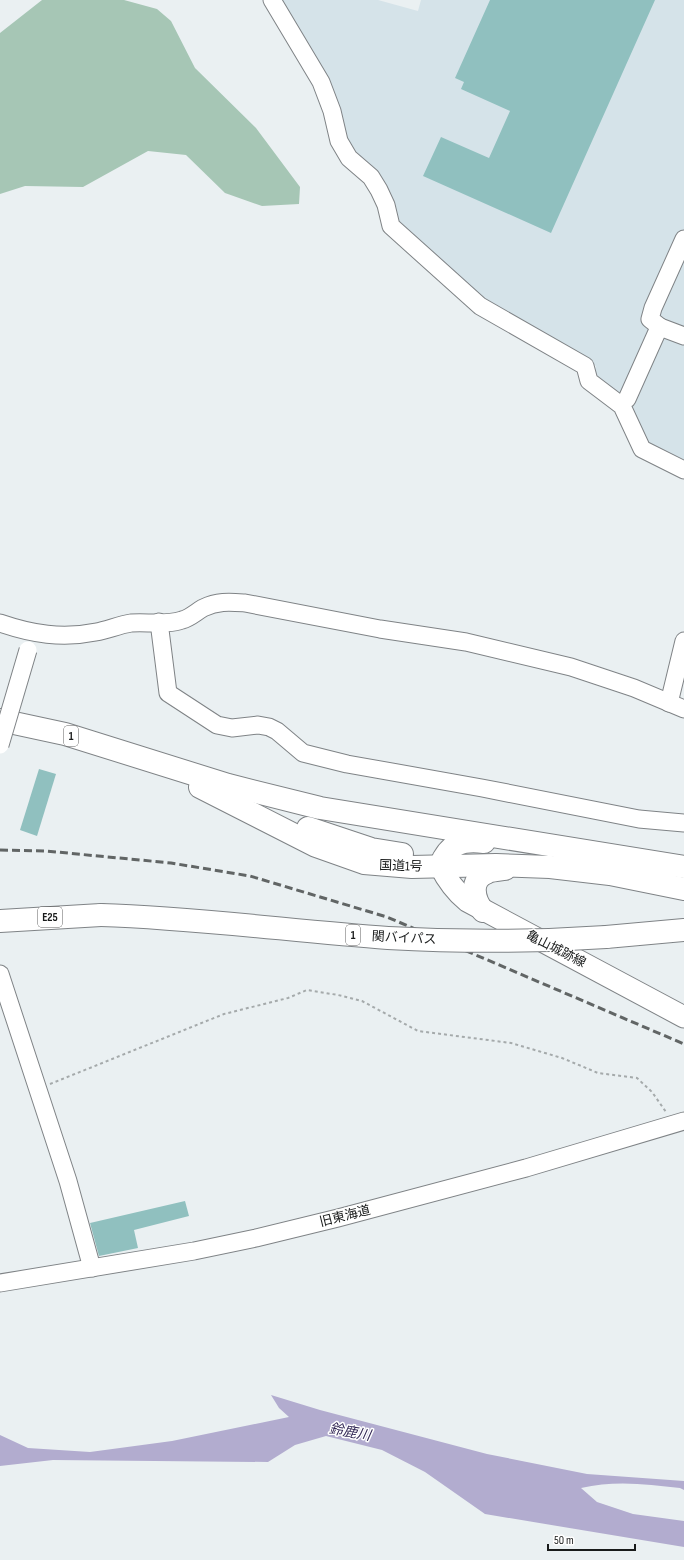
<svg xmlns="http://www.w3.org/2000/svg" width="684" height="1560" font-family="'Sofia Sans Condensed','Noto Sans JP',sans-serif">
<rect width="100%" height="100%" fill="#eaf0f2"/>
<polygon fill="#d5e3e9" points="274,0 378,0 418,11 421,0 684,0 684,465 645,447 592,380 596,366 482,303 416,246 352,156"/>
<polygon fill="#a6c6b5" points="42,0 124,0 157,9 171,21 195,68 256,128 300,187 299,204 262,206 225,193 186,155 148,151 83,187 25,186 0,194 0,33"/>
<path fill="#b2accf" d="M271 1395 320 1410 487 1454 587 1474 684 1481V1490L680 1488C647 1484 614 1480 581 1488L597 1502 633 1514 684 1521V1547L485 1514 425 1472 382 1450 326 1436 295 1445 268 1462 53 1460 0 1466V1435L28 1448 90 1452 172 1441 289 1417 279 1408Z"/>
<g fill="#90c0bf">
<polygon points="490,0 655,0 551,233 423,176 441,137 489,158 510,111 461,89 464,82 455,78"/>
<polygon points="39,769 56,774 37,836 20,830"/>
<polygon points="185,1201 189,1216 134,1230 138,1248 99,1256 90,1223"/>
</g>
<g fill="none" stroke-linecap="round" stroke-linejoin="round">
<g stroke="#7f8386" stroke-width="19">
<g id="minor">
<polyline points="272,0 321,82 332,111 339,141 349,158 371,177 379,190 386,205 391,226 480,306 585,366 589,381 622,406 642,449 684,470"/>
<polyline points="660,327 684,336"/>
<polyline points="627,399 657,332 660,327 650,319 653,308 684,239"/>
<polyline points="159,622 168,693 217,725 232,728 258,725 269,727 277,731 303,753 347,764 482,788 639,819 684,823"/>
<path d="M0 623C32 634 62 639 96 632 107 630 119 625 131 623 147 622 169 625 182 620 190 618 196 612 203 608 218 601 229 602 245 603L380 629 466 642 571 667 634 688 684 709"/>
<polyline points="669,703 684,641"/>
<polyline points="0,974 68,1181 92,1268"/>
<polyline points="0,1283 194,1251 256,1238 338,1218 526,1168 684,1121"/>
</g>
</g>
<g stroke="#7f8386" stroke-width="23">
<path id="major" d="M440 866C447 880 455 891 467 901L684 1017"/>
</g>
<g stroke="#7f8386" stroke-width="24">
<g id="highway">
<polyline points="0,720 65,734 228,785 320,808 684,867"/>
<polyline points="200,787 316,846 364,863 412,867 496,865 550,867 610,874 684,889"/>
<polyline points="308,828 371,849 402,854"/>
<path d="M440 866C449 844 461 839 484 842"/>
<path d="M483 911C474 900 469 880 486 873 491 870 499 870 505 869"/>
<polyline points="0,921 101,915"/>
<polyline points="606,937 684,930"/>
</g>
</g>
<polyline stroke="#a5aaab" stroke-width="2" stroke-dasharray="3 3" stroke-linecap="butt" points="50,1084 224,1014 288,998 307,990 338,995 362,1001 418,1031 511,1043 562,1058 598,1073 637,1078 652,1092 666,1112"/>
<use href="#minor" stroke="#fff" stroke-width="17"/>
<use href="#major" stroke="#fff" stroke-width="21"/>
<use href="#highway" stroke="#fff" stroke-width="22"/>
<polyline stroke="#616565" stroke-width="3" stroke-dasharray="8 4" stroke-linecap="butt" points="0,850 46,851 171,863 250,876 387,917 684,1044"/>
<g stroke="#7f8386" stroke-width="19" stroke-linecap="butt">
<polyline id="minor-bridge" points="0,745 28,650"/>
</g>
<g stroke="#7f8386" stroke-width="24" stroke-linecap="butt">
<path id="highway-bridge" d="M101 915C197 918 292 931 388 938 461 942 533 942 606 937"/>
</g>
<use href="#minor-bridge" stroke="#fff" stroke-width="17"/>
<use href="#highway-bridge" stroke="#fff" stroke-width="22"/>
</g>
<g text-anchor="middle" dominant-baseline="central" stroke-width="3" stroke-linejoin="round" paint-order="stroke">
<g fill="#fff" stroke="#5e5f5f" stroke-width="1">
<rect x="64" y="726" width="14" height="20" rx="3"/>
<rect x="38" y="907" width="24" height="20" rx="3"/>
<rect x="346" y="925" width="14" height="20" rx="3"/>
</g>
<g font-size="12" font-weight="bold" fill="#191b1b">
<text x="71" y="736">1</text>
<text x="50" y="917">E25</text>
<text x="353" y="935">1</text>
</g>
<g font-size="13" fill="#191b1b" stroke="#fff">
<text transform="translate(401 866) rotate(2)">国道1号</text>
<text transform="translate(404 938) rotate(3)">関バイパス</text>
<text transform="translate(556 949) rotate(27)">亀山城跡線</text>
<text transform="translate(345 1216) rotate(-14)">旧東海道</text>
</g>
<g font-size="14" font-style="italic" fill="#322755" stroke="#fff">
<text transform="translate(350 1432) rotate(10)">鈴鹿川</text>
</g>
</g>
<path d="M548 1544v6h87v-6" fill="none" stroke="#191b1b" stroke-width="2"/>
<text x="554" y="1544" font-size="12" fill="#191b1b" stroke="#ffffff" stroke-width="3" paint-order="stroke">50 m</text>
</svg>
